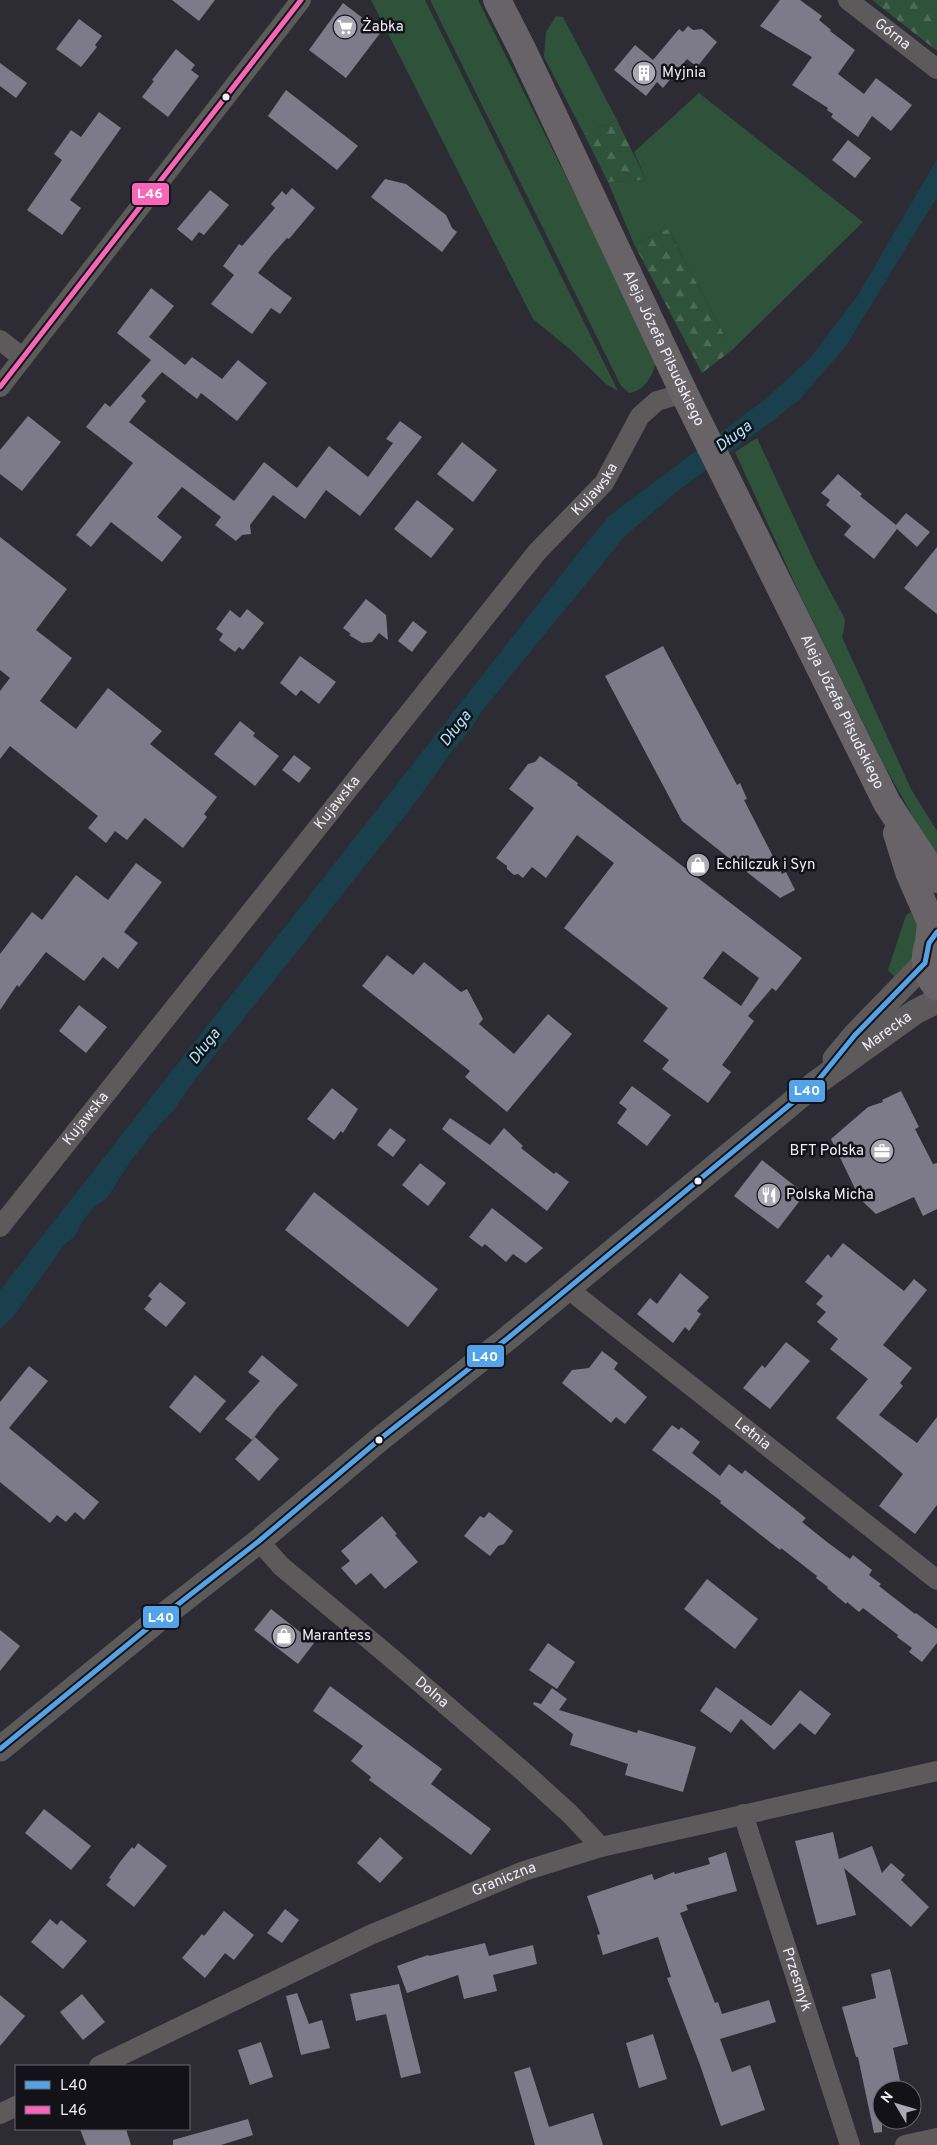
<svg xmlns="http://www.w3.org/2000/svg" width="937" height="2145" font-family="Overpass,sans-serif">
<defs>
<pattern id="forest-firs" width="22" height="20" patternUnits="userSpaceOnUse" patternTransform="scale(1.25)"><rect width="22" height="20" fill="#2e523a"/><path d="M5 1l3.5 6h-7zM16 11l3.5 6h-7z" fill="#4d6b57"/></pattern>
</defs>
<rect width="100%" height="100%" fill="#2d2c34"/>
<g fill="#2e523a">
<polygon points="371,0 425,0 618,391 606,384 571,350 533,319"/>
<path d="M430 0H478L655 355C657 371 646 391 629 393L621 386Z"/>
<polygon points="556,16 563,17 617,120 584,134 544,57 546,32"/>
<polygon points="699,93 863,222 732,350 668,229 634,244 608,182 646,180 634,152"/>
<polygon points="757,438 816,565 845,619 844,630 842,637 911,789 937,831 937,859 885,767 801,597 735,452"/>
<polygon points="917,909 923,924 916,954 897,980 888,970 906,915"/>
</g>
<g fill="url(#forest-firs)">
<polygon points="872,0 937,0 937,51"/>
<polygon points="617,120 646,180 608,182 584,134"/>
<polygon points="668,229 732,350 702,373 634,244"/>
</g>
<polygon fill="#19404c" points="937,159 937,197 846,346 799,400 775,419 679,490 626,535 481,712 471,729 451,752 415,803 190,1086 174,1110 155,1130 130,1162 107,1198 93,1208 82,1222 75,1236 63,1246 14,1316 0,1329 0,1290 583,547 609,516 767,398 810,358 858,295"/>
<g fill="#7d7b8a" fill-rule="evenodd">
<polygon points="172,0 215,0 199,21"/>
<polygon points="780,0 800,0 822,16 819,20 831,30 830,31 855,50 838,74 864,94 876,78 912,105 891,131 872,116 858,137 831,117 833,114 827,110 828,108 792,85 812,57 760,26"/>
<polygon points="343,3 381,32 346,78 309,50"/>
<polygon points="79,19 102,36 95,45 97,47 81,67 56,49"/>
<polygon points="688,26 693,30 702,29 717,42 697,67 687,59 663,88 657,82 646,96 614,70 635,45 653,60 679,29 683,32"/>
<polygon points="176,49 195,65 191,70 199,76 168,117 142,97 154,81 152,80"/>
<polygon points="0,63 27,83 16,98 0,86"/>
<polygon points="286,90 358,146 337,170 268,116"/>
<polygon points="99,112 121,128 70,200 81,208 62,235 27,210 62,160 54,154 71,130 81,137"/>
<polygon points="848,140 871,158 855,178 832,160"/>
<polygon points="385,179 406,184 446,215 452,228 457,232 442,252 371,197"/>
<polygon points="292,188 315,208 289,239 287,238 272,255 258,273 292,298 280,314 271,308 252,334 211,304 234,275 223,266 239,244 242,246 275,208 271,204 282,191 286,195"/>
<polygon points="210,190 229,205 204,235 199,232 192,241 177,229"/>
<polygon points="151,288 174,306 149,337 185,365 192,357 222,379 238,360 267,383 237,421 201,393 197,399 162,372 141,396 146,401 129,422 234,501 264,462 297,488 329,446 368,477 393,443 386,439 400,421 422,437 360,516 326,490 305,519 273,495 250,525 251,534 242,535 236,541 215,525 221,517 182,487 157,517 182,537 162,562 111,522 91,547 76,535 133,463 86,427 105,403 110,407 151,360 117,333"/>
<polygon points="28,416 61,442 22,491 0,474 0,450"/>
<polygon points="462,442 497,470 473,502 437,474"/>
<polygon points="838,474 862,494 860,496 896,525 906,513 930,532 917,547 897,529 874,559 844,535 851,526 826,505 830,500 821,493"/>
<polygon points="417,500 454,529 431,558 394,529"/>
<polygon points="0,537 67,589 36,630 72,658 40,701 76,729 108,688 162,731 150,744 217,797 204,814 207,817 183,848 145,818 127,840 115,831 106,843 88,828 98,816 10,746 0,759 0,691 10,678 0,670"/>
<polygon points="937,547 937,614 904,588"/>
<polygon points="366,599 386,615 388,640 379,633 372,642 362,643 349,635 351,634 343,628"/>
<polygon points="247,609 264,623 243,650 239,647 235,652 219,640 223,634 216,629 230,610 240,618"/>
<polygon points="413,621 427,632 412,652 398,641"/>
<polygon points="663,646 737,785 740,783 747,799 744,800 782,874 786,872 795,890 780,898 682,821 605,676"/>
<polygon points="300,656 336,682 319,704 301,690 296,696 280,683"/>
<polygon points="240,721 255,733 253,736 279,756 255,786 214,754"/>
<polygon points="294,755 311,768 299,783 282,770"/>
<path d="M540 756 578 783 577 785 802 958 776 991 772 988 748 1016 754 1021 722 1065 731 1072 708 1103 662 1069 669 1060 643 1041 668 1008 564 928 614 863 577 835 546 878 532 867 523 878 518 874 514 875 507 869V866L496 858 534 808 509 789 528 764 535 762ZM723 951 759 978 741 1006 703 978Z"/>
<polygon points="136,863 162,882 124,932 138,943 118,969 103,957 84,981 46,952 19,987 17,985 0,1010 0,954 32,912 42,920 76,875 108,900"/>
<polygon points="387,955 413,975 424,962 461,992 467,989 483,1019 479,1024 514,1054 548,1014 572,1034 507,1112 465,1077 470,1071 362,986"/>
<polygon points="79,1005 107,1027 86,1053 59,1031"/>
<polygon points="632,1086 671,1115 647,1146 617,1123 627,1109 619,1103"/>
<polygon points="332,1088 358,1109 343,1133 341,1131 334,1140 307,1119"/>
<polygon points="901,1091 919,1127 915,1129 933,1164 937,1163 937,1209 923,1216 914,1197 876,1214 860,1199 831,1139 868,1107 883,1102 882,1100"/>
<polygon points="450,1118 490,1145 504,1128 523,1146 521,1148 554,1174 556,1172 569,1182 547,1211 442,1129"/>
<polygon points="390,1128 406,1140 393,1157 377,1145"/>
<polygon points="762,1160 805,1194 778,1229 734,1196"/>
<polygon points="420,1163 446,1183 428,1206 402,1185"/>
<polygon points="314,1192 438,1289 408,1327 285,1230"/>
<polygon points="492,1208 543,1248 526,1263 513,1254 506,1262 485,1244 482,1247 469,1237"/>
<polygon points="843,1243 904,1291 914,1279 927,1290 883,1345 912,1368 900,1383 903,1386 879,1415 917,1443 937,1417 937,1505 915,1534 879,1506 903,1474 836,1418 868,1379 830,1349 838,1339 817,1322 826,1312 816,1304 823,1296 805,1282 828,1254 831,1258"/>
<polygon points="680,1273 709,1297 697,1311 701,1314 689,1331 685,1327 673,1343 637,1314 650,1298 657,1304"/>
<polygon points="160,1282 186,1303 166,1327 144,1309 152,1299 148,1296"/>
<polygon points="786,1342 810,1361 770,1409 743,1388 762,1365 765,1368"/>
<polygon points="602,1351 618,1363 614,1369 647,1397 625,1424 616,1417 611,1423 562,1383 572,1370 589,1368"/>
<polygon points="262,1355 298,1385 277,1408 252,1440 225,1419 260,1381 248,1372"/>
<polygon points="29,1366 48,1381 9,1428 99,1502 84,1520 75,1512 66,1522 57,1515 50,1523 0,1482 0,1402"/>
<polygon points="195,1375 226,1401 200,1433 169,1407"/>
<polygon points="672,1425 679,1430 681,1427 700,1442 692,1453 720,1476 729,1464 742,1474 745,1470 806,1518 802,1522 827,1542 850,1559 853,1555 872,1570 869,1575 881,1584 879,1586 915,1614 916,1613 937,1629 937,1643 922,1662 909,1652 912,1648 897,1637 898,1635 863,1608 859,1612 847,1602 846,1604 827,1588 828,1587 816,1578 817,1576 781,1548 780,1550 720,1503 721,1501 652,1450"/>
<polygon points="255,1437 279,1459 259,1481 235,1459"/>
<polygon points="489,1512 513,1531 504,1544 498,1546 490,1556 464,1536 480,1516 484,1518"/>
<polygon points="382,1516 397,1534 395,1535 418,1562 385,1589 371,1573 356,1585 341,1568 350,1561 341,1551"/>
<polygon points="707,1579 758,1619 735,1649 684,1609"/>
<polygon points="271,1609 314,1643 298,1664 254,1630"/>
<polygon points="0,1630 20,1646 0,1671"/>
<polygon points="548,1643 575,1662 557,1689 529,1670"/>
<polygon points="330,1686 442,1769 431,1784 491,1829 471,1855 369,1780 371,1777 351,1761 363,1746 313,1711"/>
<polygon points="716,1687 771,1726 800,1690 831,1714 815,1735 800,1723 774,1750 741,1719 731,1733 700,1711"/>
<polygon points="552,1688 567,1699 559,1710 637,1733 638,1730 696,1747 683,1792 625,1775 628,1764 570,1745 573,1734 533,1704 534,1702 541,1704"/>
<polygon points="44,1809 91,1846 71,1870 25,1833"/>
<polygon points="833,1832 839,1859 872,1846 882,1873 891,1863 905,1875 901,1880 929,1907 911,1927 844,1868 856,1915 817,1925 795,1841"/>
<polygon points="380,1837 403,1858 380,1883 357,1863"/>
<polygon points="138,1843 167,1866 134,1907 106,1885 111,1879 109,1878 120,1862 132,1847 134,1849"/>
<polygon points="726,1852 737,1891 686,1905 688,1910 680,1913 715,2003 718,2002 722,2014 769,2000 776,2022 720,2039 732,2072 750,2065 765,2110 721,2126 700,2065 667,1978 671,1977 658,1937 603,1955 597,1935 600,1934 587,1896 652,1874 654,1880 674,1872 675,1874 710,1864 708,1858"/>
<polygon points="285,1909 299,1920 282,1943 267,1933"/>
<polygon points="224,1911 254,1935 234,1960 225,1953 205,1978 182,1958 202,1934 204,1936"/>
<polygon points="50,1919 57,1925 61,1920 87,1941 63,1969 31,1942"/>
<polygon points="485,1943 489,1956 533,1945 537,1964 493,1975 497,1991 464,1999 458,1975 407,1993 397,1966 428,1955 429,1956"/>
<polygon points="890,1969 908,2044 893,2048 902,2090 882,2090 882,2132 874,2133 858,2057 856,2057 842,2007 876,1998 871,1974"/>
<polygon points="399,1984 421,2073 401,2078 386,2014 356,2021 350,1994"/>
<polygon points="297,1993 309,2024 322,2020 330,2048 301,2055 286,1996"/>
<polygon points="82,1994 105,2022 83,2040 60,2012"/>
<polygon points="0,1995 25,2016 0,2046"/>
<polygon points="653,2034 667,2079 639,2088 626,2043"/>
<polygon points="261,2042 273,2077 250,2085 238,2050"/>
<polygon points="530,2067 549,2127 593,2113 603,2145 535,2145 514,2072"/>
<polygon points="248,2119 253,2135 221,2145 173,2145 173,2140"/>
<polygon points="80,2129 126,2129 131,2145 86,2145"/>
</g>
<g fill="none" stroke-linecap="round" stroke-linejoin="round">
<g stroke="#5d5a5c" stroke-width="20">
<path id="s1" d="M848 0 937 69"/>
<polyline points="0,340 23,358"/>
<polyline points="0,387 301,0"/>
<path id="s2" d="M0 1227 537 552 604 483 640 416 657 401 684 393"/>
<path id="s3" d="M567 1288 937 1580"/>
<path id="s4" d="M259 1541 281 1566 389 1656 525 1773 570 1814 601 1847"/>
<path id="s5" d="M743 1814 850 2145"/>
<path id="s6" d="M99 2066 370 1935 524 1871 601 1847 937 1771"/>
<polyline points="0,2114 16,2106"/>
<polyline points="905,2145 937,2138"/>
</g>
<g stroke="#5d5a5c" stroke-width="25">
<polyline points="835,1059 855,1035 925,963"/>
<path id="s7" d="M0 1749 154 1623 259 1541 380 1439 508 1338 816 1083 915 1012 937 1001"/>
</g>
<g stroke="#676366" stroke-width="28">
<path id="s8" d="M497 0 522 49 684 393 887 803 937 879"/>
<polyline points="897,833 909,872 931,922 929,943"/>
<path d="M937 932C922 948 922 971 937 987"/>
</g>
<g stroke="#131219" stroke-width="9">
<polyline id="bus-1" points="0,1749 154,1623 259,1541 380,1439 508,1338 816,1083 855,1035 925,963 929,943 937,932"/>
</g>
<g stroke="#131219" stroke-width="9">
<polyline id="bus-2" points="0,387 301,0"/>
</g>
<use href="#bus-1" stroke="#53a3e8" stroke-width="5"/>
<use href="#bus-2" stroke="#fa66b7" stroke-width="5"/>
</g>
<defs>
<g id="supermarket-disc" transform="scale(1.25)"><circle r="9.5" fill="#abaab4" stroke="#131219"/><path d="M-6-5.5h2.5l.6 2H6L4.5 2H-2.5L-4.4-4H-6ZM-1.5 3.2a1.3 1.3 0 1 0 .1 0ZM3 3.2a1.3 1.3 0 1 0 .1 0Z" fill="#fff"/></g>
<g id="building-disc" transform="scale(1.25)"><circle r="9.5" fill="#abaab4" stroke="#131219"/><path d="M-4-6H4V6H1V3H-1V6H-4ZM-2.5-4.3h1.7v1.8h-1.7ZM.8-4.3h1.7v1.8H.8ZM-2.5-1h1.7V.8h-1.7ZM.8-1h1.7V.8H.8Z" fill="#fff"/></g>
<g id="shop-disc" transform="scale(1.25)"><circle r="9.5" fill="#abaab4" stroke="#131219"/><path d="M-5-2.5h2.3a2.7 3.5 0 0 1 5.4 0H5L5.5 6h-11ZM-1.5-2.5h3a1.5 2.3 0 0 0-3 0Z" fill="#fff"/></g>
<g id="office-disc" transform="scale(1.25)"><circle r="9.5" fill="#abaab4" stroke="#131219"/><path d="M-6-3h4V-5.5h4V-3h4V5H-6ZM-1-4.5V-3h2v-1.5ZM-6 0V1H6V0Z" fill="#fff"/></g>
<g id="restaurant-disc" transform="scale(1.25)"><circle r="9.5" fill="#abaab4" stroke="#131219"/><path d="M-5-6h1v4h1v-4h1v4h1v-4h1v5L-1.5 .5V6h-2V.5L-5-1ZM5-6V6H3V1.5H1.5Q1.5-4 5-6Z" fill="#fff"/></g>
</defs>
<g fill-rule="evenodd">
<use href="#supermarket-disc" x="345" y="27"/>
<use href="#building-disc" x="644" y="73"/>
<use href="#shop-disc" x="698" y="865"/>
<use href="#office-disc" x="882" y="1151"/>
<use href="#restaurant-disc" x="769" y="1195"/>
<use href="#shop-disc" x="284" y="1636"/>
</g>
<g fill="#efeef9" stroke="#131219" stroke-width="2">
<circle cx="226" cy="97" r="4.5"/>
<circle cx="698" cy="1181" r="4.5"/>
<circle cx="379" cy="1440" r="4.5"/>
</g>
<g text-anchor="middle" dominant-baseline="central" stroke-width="5" stroke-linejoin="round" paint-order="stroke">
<g font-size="15" fill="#efeef9" stroke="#131219" text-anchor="start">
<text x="362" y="27">Żabka</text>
<text x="662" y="73">Myjnia</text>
<text x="716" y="865">Echilczuk i Syn</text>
<text x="864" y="1151" text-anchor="end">BFT Polska</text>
<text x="786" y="1195">Polska Micha</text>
<text x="302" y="1636">Marantess</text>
</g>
<g font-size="15" fill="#efeef9" stroke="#131219">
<text stroke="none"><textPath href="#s1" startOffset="56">Górna</textPath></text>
<text stroke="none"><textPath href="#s8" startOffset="386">Aleja Józefa Piłsudskiego</textPath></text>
<text stroke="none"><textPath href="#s2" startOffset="948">Kujawska</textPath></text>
<text stroke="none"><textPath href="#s8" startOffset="791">Aleja Józefa Piłsudskiego</textPath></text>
<text stroke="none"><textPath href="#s2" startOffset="542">Kujawska</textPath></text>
<text stroke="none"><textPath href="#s7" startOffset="1141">Marecka</textPath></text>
<text stroke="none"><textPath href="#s2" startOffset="138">Kujawska</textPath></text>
<text stroke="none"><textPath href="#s3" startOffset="236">Letnia</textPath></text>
<text stroke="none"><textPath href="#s4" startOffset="230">Dolna</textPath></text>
<text stroke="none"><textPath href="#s6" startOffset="446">Graniczna</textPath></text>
<text stroke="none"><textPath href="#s5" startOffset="174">Przesmyk</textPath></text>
</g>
<g font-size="16" font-style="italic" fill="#a8e7fb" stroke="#131219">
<text transform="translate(734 437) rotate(-37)">Długa</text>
<text transform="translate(456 729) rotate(-52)">Długa</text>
<text transform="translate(205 1047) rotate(-52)">Długa</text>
</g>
</g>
<g stroke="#131219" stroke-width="2">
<rect x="131" y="182" width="39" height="24" rx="5" fill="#fa66b7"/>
<rect x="788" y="1079" width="38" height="24" rx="5" fill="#53a3e8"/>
<rect x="466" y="1344" width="39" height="24" rx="5" fill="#53a3e8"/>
<rect x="142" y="1605" width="38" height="24" rx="5" fill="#53a3e8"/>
</g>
<g font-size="14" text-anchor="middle" font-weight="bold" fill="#fff">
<text x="150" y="198">L46</text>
<text x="807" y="1095">L40</text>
<text x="485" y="1361">L40</text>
<text x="161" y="1622">L40</text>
</g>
<rect x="15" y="2065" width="175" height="65" fill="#131219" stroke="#6b6a73"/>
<rect x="25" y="2081" width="25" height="8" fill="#53a3e8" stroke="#6b6a73"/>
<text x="60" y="2090" font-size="15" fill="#efeef9">L40</text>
<rect x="25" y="2106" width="25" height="8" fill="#fa66b7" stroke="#6b6a73"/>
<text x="60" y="2115" font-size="15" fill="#efeef9">L46</text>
<g transform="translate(897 2105) rotate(308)"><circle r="24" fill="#131219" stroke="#6b6a73"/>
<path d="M0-4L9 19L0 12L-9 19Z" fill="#abaab4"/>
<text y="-8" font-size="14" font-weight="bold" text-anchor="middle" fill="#efeef9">N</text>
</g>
</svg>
